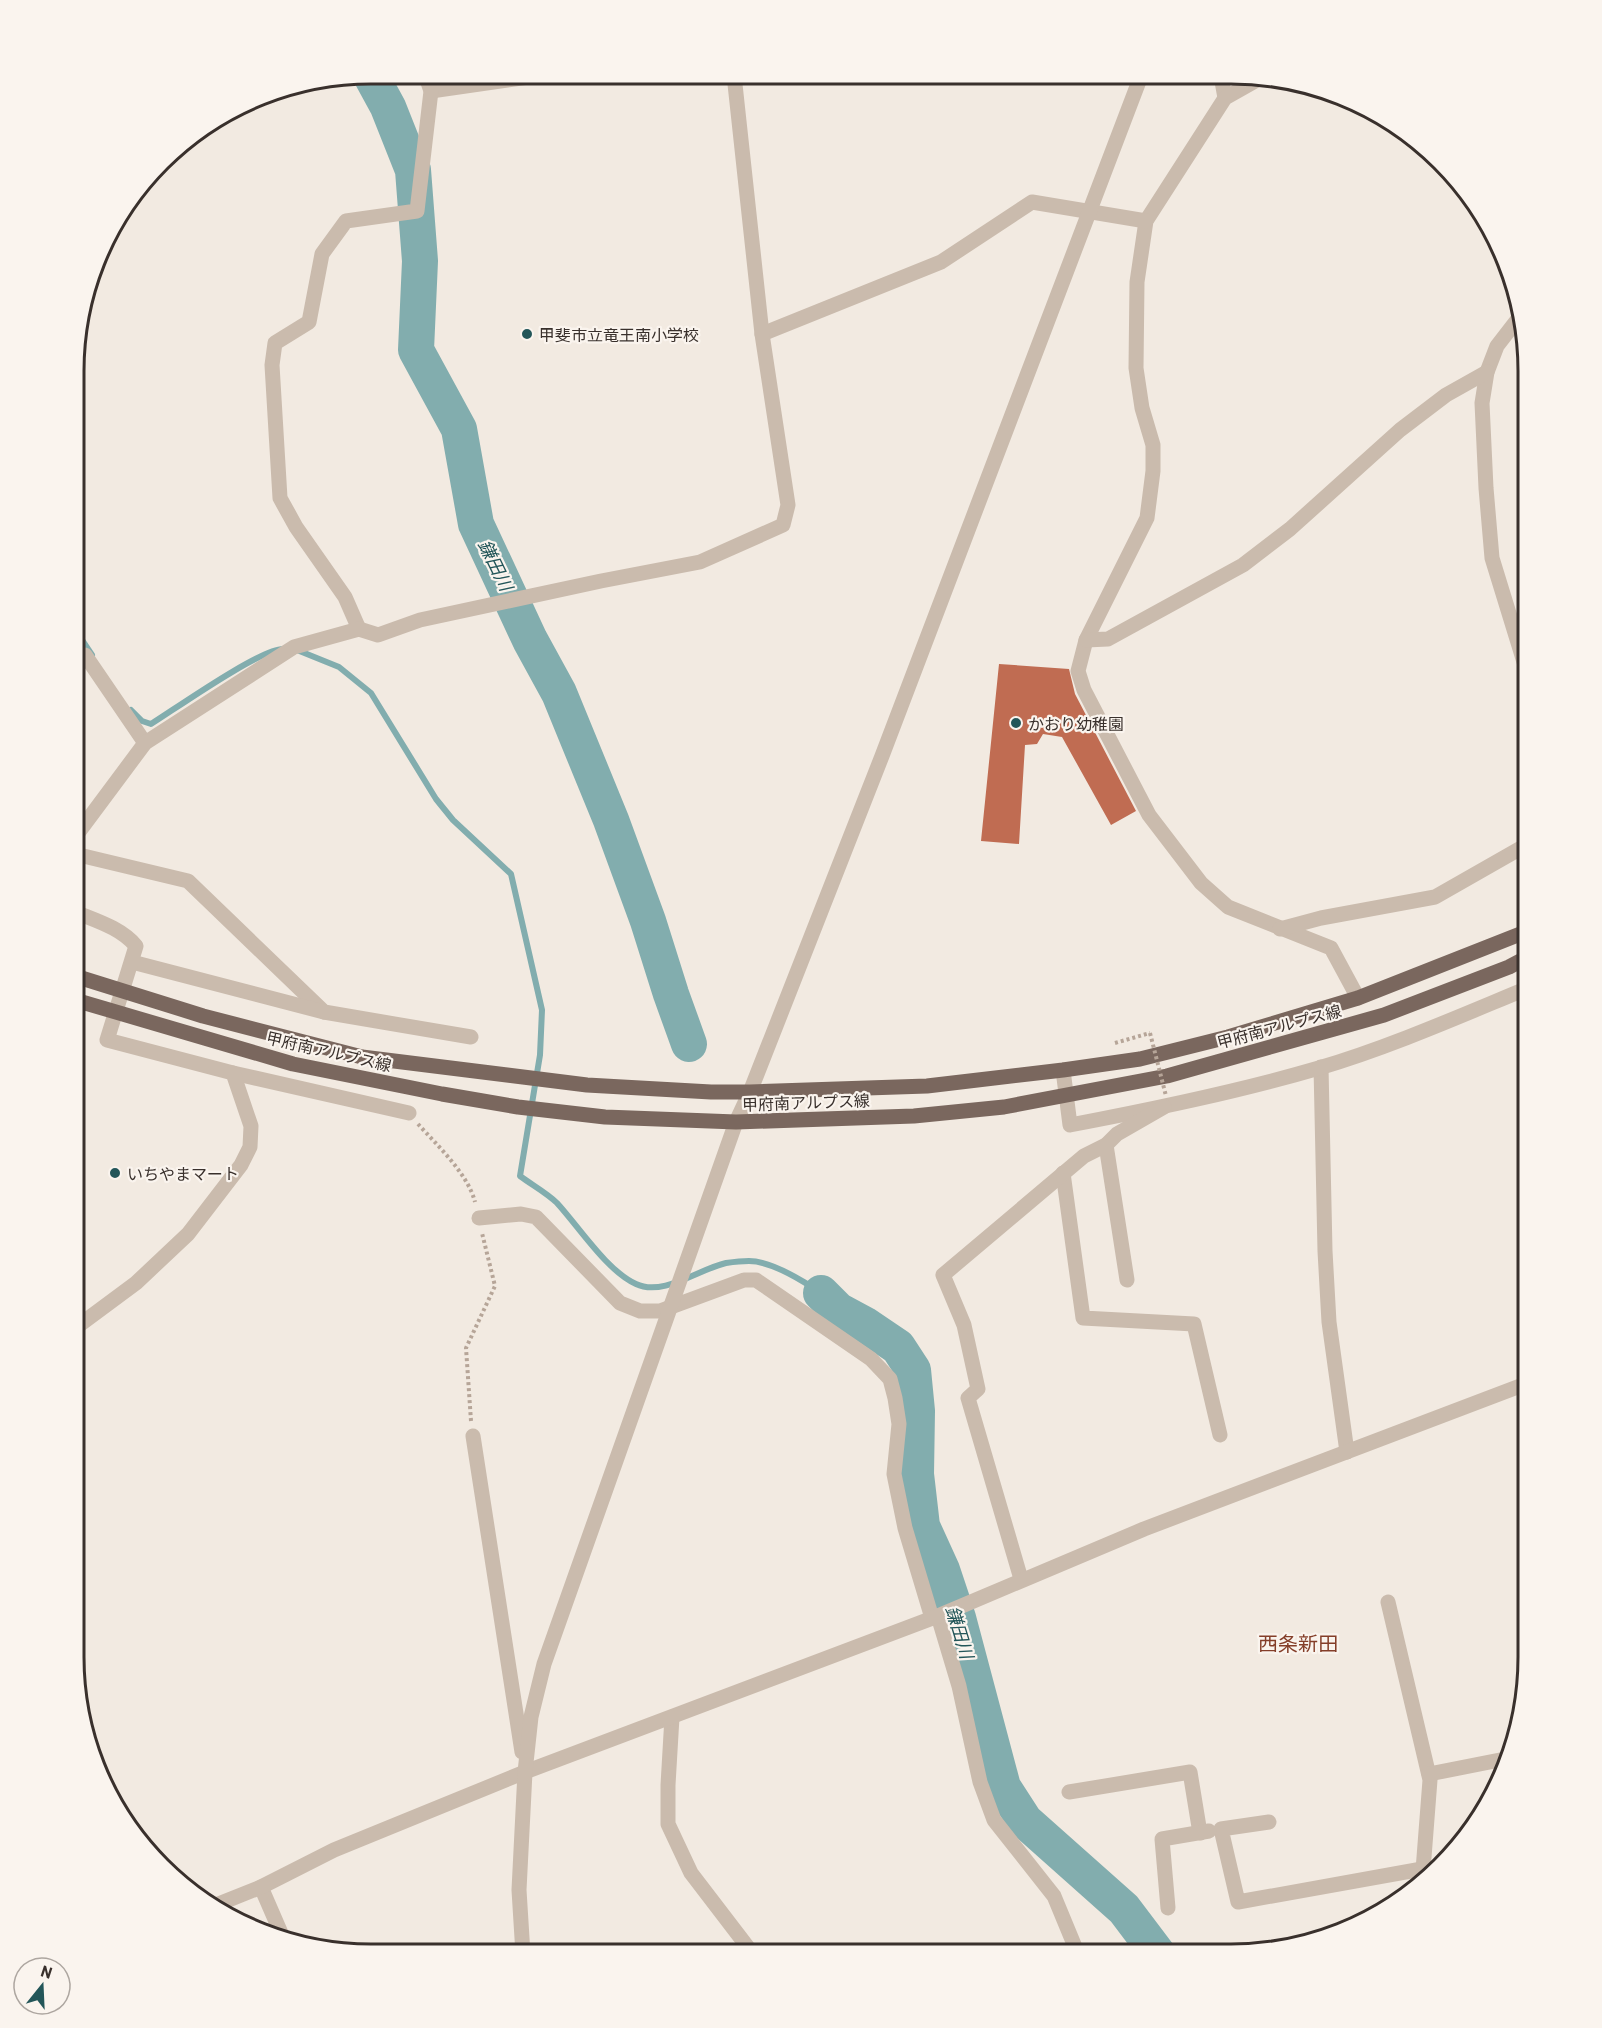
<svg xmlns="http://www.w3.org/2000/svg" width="1602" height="2028" font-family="Barlow,'Noto Sans JP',sans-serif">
<rect width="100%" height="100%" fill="#f2eae1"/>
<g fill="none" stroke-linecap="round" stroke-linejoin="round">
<g stroke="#82adae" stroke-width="6">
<polyline points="76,631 92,655"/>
<path d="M297 650 339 667 371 693 436 799 453 820 511 874 542 1010 540 1055 520 1176C532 1185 547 1193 557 1203 579 1227 607 1271 636 1284 663 1297 699 1269 726 1263 733 1262 742 1261 749 1261 782 1261 837 1304 864 1324"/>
<path d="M131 710 142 721 151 724C175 709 260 649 283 649"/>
</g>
<g stroke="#82adae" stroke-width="36">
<polyline points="370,74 388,107 413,170 420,261 416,350 459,429 476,524 530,640 559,693 611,820 648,921 671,994 689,1044"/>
<polyline points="821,1293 838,1310 864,1324 898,1347 913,1370 917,1411 916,1474 922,1526 942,1570 958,1618 1003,1787 1025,1821 1124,1909 1158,1954"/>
</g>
</g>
<polygon fill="#c06c52" points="999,664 1069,669 1075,694 1136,811 1111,825 1062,737 1043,734 1037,744 1025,745 1019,844 981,841"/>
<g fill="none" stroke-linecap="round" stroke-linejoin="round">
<g stroke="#b6a598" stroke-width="4" stroke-dasharray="3 3" stroke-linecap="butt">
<polyline points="1115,1043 1150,1033"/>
<path d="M418 1124C437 1145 468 1174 475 1202"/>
<polyline points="471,1421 466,1348 495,1286 482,1233"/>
</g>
<g stroke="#cabbad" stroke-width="15">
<polyline points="1221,76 1225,98"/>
<polyline points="1264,76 1225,98 1146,221 1137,282 1136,368 1142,408 1153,445 1153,471 1147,518 1086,640 1078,671 1084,690 1149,815 1201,883 1228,907 1331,948 1358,998"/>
<polyline points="431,91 550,74"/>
<polyline points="1521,315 1497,346 1487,372 1482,403 1486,488 1492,558 1528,675"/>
<polyline points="762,334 941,262 1032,202 1146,221"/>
<polyline points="359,629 345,597 296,527 280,498 272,365 275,343 309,322 322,254 346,221 417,211 431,91 425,74"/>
<polyline points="1086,640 1108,639 1243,565 1290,529 1400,430 1446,395 1487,372"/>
<polyline points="75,661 85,655 145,743"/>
<polyline points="75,837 145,743 294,647 359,629 378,635 420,620 601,581 700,562 783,525 788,505 762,334 734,75"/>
<polyline points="75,854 188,881 324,1012 471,1037"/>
<polyline points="1280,929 1321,918 1435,897 1528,844"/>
<polyline points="132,962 324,1012"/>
<polyline points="1321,1067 1325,1251 1329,1322 1347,1452"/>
<path d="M1063 1070 1070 1125C1154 1109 1237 1092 1319 1068 1390 1047 1460 1016 1528 988"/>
<polyline points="233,1073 409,1113"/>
<polyline points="1106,1145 1127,1280"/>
<polyline points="1063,1173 1083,1318 1194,1324 1220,1435"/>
<polyline points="479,1218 521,1214 536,1217 620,1303 640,1311 660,1311 744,1280 756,1280 871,1359 890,1379 895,1398 899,1424 894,1474 905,1528 932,1618"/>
<path d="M74 1329 136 1283 188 1234 241 1165 250 1147 251 1126 233 1073 107 1040 136 946C121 928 97 921 75 912"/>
<polyline points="1523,1385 1528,1406"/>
<polyline points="473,1436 522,1752"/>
<polyline points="1021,1579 968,1398 978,1389 964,1325 943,1275 1084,1156 1106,1145 1117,1134 1164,1107"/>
<polyline points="1388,1602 1430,1780 1422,1883"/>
<polyline points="938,1616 959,1686 980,1782 994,1820 1054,1896 1078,1954"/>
<polyline points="672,1717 668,1785 668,1824 691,1873 753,1954"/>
<polyline points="1429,1774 1510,1758"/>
<polyline points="1069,1792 1190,1772 1200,1833"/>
<polyline points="1269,1822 1221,1829 1238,1902 1422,1869"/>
<polyline points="261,1887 284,1940"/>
<polyline points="211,1907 261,1887 334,1850 525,1772 938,1616 1144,1529 1528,1383"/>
<polyline points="1168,1908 1162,1839 1209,1831"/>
<polyline points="523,1954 519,1890 525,1772 531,1717 544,1664 736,1122 750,1092 882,756 1141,76"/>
</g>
<g stroke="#7a675e" stroke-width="15">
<polyline points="75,976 203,1016 362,1057 587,1085 711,1092 750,1092 927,1086 1063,1070 1140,1059 1228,1037 1358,998 1528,931"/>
<polyline points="75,1000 293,1064 442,1094 518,1107 605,1117 736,1122 914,1116 1004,1107 1167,1076 1384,1015 1509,967 1528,957"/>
</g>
<polyline stroke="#b6a598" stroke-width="4" stroke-dasharray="3 3" stroke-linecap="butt" points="1150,1033 1166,1096"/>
</g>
<g fill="#235659" stroke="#faf4ee" stroke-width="2">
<circle cx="527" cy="334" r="6"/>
<circle cx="1016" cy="723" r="6"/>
<circle cx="115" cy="1173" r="6"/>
</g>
<g text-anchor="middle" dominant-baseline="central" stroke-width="4.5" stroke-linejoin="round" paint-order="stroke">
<g font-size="16" fill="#39302c" stroke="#faf4ee" text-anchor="start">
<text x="539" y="334">甲斐市立竜王南小学校</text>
<text x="1028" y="723">かおり幼稚園</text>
<text x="127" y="1173">いちやまマート</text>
</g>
<g font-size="16" fill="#39302c" stroke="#faf4ee">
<text transform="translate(1279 1026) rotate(-15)">甲府南アルプス線</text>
<text transform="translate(329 1051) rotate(13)">甲府南アルプス線</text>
<text transform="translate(806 1102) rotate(-2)">甲府南アルプス線</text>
</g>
<g font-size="18" font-style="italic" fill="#235659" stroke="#faf4ee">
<text transform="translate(496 565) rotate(64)">鎌田川</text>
<text transform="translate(960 1632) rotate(73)">鎌田川</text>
</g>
<g font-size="20" fill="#843e29" stroke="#faf4ee">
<text x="1298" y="1643">西条新田</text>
</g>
</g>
<path d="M0 0H1602V2028H0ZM371 84H1231A287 287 0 0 1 1518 371V1657A287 287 0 0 1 1231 1944H371A287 287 0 0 1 84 1657V371A287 287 0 0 1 371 84Z" fill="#faf4ee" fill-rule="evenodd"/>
<path fill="none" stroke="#39302c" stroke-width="3" d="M371 84H1231A287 287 0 0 1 1518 371V1657A287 287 0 0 1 1231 1944H371A287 287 0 0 1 84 1657V371A287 287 0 0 1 371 84Z"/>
<g transform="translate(42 1986) rotate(18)"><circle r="28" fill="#faf4ee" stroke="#ada6a0" stroke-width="1.5"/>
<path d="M0-4.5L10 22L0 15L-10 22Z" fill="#235659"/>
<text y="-9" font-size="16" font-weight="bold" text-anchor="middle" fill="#39302c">N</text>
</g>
</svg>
